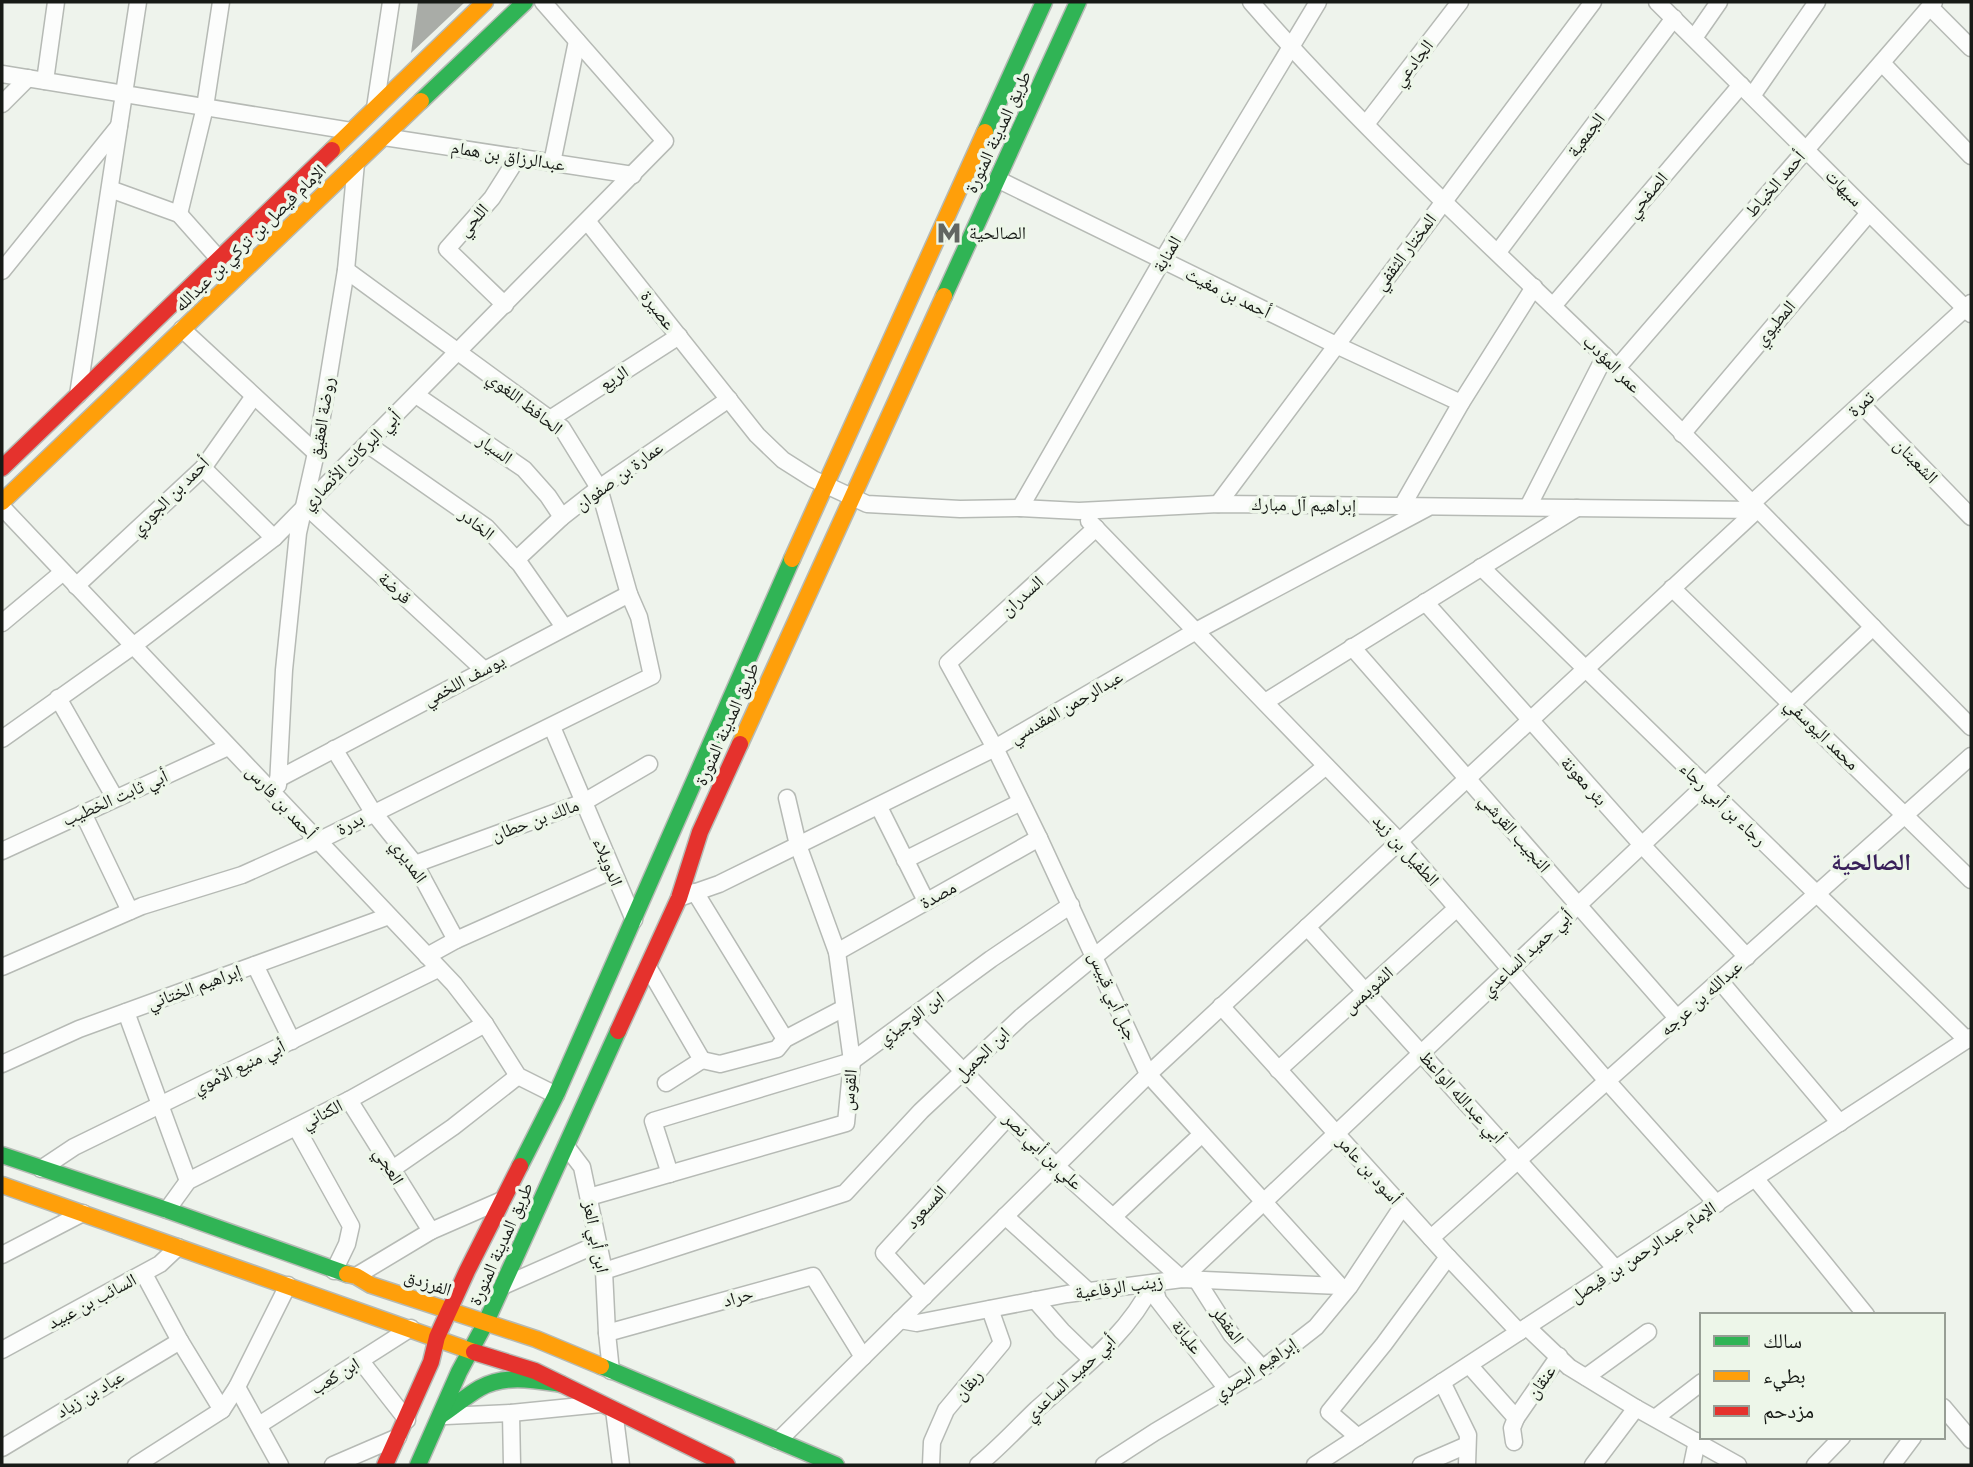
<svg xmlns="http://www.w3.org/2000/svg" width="1973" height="1467" font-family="'Fira Sans Condensed','Noto Naskh Arabic',sans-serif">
<rect width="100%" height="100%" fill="#eef3ec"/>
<polygon fill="#a9aca7" points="418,2 465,2 411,53"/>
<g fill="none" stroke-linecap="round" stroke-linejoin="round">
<g stroke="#b6bab5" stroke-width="19">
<g id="street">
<path d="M1251 2C1363 131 1495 249 1618 369 1738 486 1853 608 1971 727"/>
<polyline points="1657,2 1971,314"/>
<polyline points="1930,7 1971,48"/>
<polyline points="1694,38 1719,2"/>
<polyline points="1882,63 1971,156"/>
<polyline points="2,74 351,131"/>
<polyline points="45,81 56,2"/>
<polyline points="1752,96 1817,2"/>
<polyline points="2,104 28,78"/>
<polyline points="375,108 391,2"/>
<polyline points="1366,124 1460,2"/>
<polyline points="384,137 633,175"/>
<polyline points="552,163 577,41"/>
<polyline points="997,179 1336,345 1461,403"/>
<polyline points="110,189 179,214 219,259"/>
<polyline points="179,214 205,107 221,2"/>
<polyline points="587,221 757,435 783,460 813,479 867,504 960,509 1020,508 1079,511 1218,504 1757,510"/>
<polyline points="1498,252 1674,18"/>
<polyline points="346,270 562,428 599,488 629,594"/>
<polyline points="2,271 119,126"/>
<polyline points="505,305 447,249 492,198 518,157"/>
<polyline points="1553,306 1741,85"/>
<polyline points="182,329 316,453"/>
<polyline points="1617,368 1934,2"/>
<polyline points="78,395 138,2"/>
<polyline points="416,395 524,469 548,496 562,517"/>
<polyline points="1861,404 1971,517"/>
<polyline points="550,419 679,336"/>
<polyline points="1682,434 1869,213"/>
<polyline points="367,444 486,527 520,564 564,627"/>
<polyline points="203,468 274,538"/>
<polyline points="1218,504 1593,2"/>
<polyline points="1751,504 1971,303"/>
<polyline points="306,506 483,669"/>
<polyline points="1402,506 1461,403 1534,287"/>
<polyline points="2,507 454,984 485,1024 518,1076 556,1095"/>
<polyline points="1528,507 1605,356"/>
<polyline points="1020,508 1162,261 1318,2"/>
<polyline points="1089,521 1399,841 1608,1082 1717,1204"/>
<polyline points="1096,528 948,663 995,748 1039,838 1148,1074 1340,1286"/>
<polyline points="516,560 562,517 599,488 729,399"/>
<polyline points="1481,567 1967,1040"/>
<polyline points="76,586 203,468 254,396"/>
<polyline points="1672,588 1971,880"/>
<polyline points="1425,602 1642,845 1747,957"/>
<polyline points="2,623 63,572"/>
<polyline points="1352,647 1678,1019"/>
<polyline points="58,698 115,798"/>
<polyline points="1265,702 1577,508"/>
<polyline points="552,727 634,920"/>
<polyline points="2,739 133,646 274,538 665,141 543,2"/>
<polyline points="334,749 373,812 415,864 456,940"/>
<polyline points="278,785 284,670 298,533 316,453 346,270 356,163"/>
<polyline points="879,807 926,901"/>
<polyline points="83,813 130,911"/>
<polyline points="2,851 228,747"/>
<polyline points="905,860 1021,802"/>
<polyline points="415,864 584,802 649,764"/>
<polyline points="695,892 785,1039"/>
<polyline points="679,898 719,884 995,748 1196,631 1427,508"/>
<polyline points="1307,927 1616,1269"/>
<polyline points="837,952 1039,838"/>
<polyline points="427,956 456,940 611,871"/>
<polyline points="255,965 292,1041"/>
<polyline points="2,967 142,906 242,875 318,841 652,676 639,617 629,594 278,779"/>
<polyline points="648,967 702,1060 666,1083"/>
<polyline points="1720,981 1840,1123"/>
<polyline points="1221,1006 1448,1257 1519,1332"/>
<polyline points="126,1012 188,1181"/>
<polyline points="911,1018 1056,1166 1182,1279 1873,627"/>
<polyline points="702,1060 720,1064 777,1049 785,1039 844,1008"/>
<polyline points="2,1064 79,1029 389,916"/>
<polyline points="1278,1070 1457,908"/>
<polyline points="349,1100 431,1231"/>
<polyline points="296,1127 351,1226 347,1244 334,1271"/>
<polyline points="566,1146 582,1167 604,1271 607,1333"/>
<polyline points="41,1169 74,1147 438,969"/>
<polyline points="391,1170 453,1127 518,1076"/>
<polyline points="670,1174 653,1121 852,1061 991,959 1071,905"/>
<polyline points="1755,1178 1866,1315"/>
<polyline points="589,1197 846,1123 852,1061 837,952 798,845 787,798"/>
<polyline points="167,1210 188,1181 349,1100 485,1024"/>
<polyline points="1005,1216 1088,1291"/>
<polyline points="1113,1217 1202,1134"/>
<polyline points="1431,1238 1971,756"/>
<polyline points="2,1255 83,1213"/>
<polyline points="604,1271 845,1193 921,1111 1021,1017 1326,766"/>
<polyline points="144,1274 180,1341 222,1410"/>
<polyline points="356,1276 431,1231 502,1200"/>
<polyline points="1196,1279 1231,1334 1262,1368"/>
<polyline points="1153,1283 1158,1300 1227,1389"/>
<polyline points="503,1286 598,1244"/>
<polyline points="924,1297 884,1253 1008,1117"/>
<polyline points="1035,1300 1062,1331 1092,1360"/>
<polyline points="900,1320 917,1323 1067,1294 1182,1279 1340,1286"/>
<polyline points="1527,1327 1569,1367 1636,1408 1738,1465"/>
<polyline points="2,1350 160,1264 178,1247"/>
<polyline points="360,1360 407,1420"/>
<polyline points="1469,1365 1516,1418 1559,1356"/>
<polyline points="611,1371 607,1333 813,1276 863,1357"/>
<polyline points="1586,1377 1648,1332"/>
<polyline points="1442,1382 1468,1435 1467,1465"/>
<polyline points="237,1387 280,1465"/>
<polyline points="1943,1407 1971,1440"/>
<polyline points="614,1410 621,1465"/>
<polyline points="511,1413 512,1465"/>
<polyline points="446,1416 511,1413 601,1404"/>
<polyline points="1655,1418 1702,1382"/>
<polyline points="259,1425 411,1328"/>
<polyline points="1358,1437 1329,1412 1384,1344 1448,1257"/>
<polyline points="778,1441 1154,1069 1757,510"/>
<polyline points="1514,1442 1512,1428 1516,1418"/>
<polyline points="2,1448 180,1341"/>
<polyline points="136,1465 222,1410 237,1387 288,1285"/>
<polyline points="333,1465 398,1437"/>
<polyline points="931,1465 932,1442 946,1410 1002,1343 990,1309"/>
<path d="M978 1465C999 1448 1017 1428 1037 1409 1079 1371 1128 1335 1153 1283"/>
<polyline points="1104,1465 1155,1432 1266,1366 1316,1327 1349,1287 1402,1207"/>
<polyline points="1315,1465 1971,1037"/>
<polyline points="1421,1465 1467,1445"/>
<polyline points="1593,1465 1636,1408"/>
<polyline points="1692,1465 1697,1441"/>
<polyline points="1815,1465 1842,1437"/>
<polyline points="1892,1465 1913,1437"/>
</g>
</g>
<g stroke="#b6bab5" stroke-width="19">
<g id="fast">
<polyline points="421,101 525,2"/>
<polyline points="985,132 1044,2"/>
<polyline points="944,296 1078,2"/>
<polyline points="2,1155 167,1210 347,1274"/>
<polyline points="520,1166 556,1095 792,559"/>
<polyline points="601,1366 836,1465"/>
<path d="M440 1416C454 1407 466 1396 480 1388 505 1374 535 1380 561 1384"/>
<polyline points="418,1465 459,1372 486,1322 618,1031"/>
</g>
</g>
<g stroke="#b6bab5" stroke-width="19">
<g id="slow">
<polyline points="332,150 485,2"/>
<polyline points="2,502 421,101"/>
<polyline points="792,559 985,132"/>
<polyline points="740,744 944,296"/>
<polyline points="2,1185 474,1352"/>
<polyline points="347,1274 356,1276 371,1285 536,1339 601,1366"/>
</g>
</g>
<g stroke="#b6bab5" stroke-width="19">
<g id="jam">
<polyline points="2,468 332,150"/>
<polyline points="618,1031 679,898 700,832 740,744"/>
<polyline points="474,1352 535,1371 727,1465"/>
<polyline points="385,1465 431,1362 437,1337 467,1271 520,1166"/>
</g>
</g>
<use href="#street" stroke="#fcfdfc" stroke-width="16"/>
<use href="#fast" stroke="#30b455" stroke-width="16"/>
<use href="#slow" stroke="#ff9f0a" stroke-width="16"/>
<use href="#jam" stroke="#e5322d" stroke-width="16"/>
</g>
<defs>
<g id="metro-bare" transform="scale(1.89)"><path d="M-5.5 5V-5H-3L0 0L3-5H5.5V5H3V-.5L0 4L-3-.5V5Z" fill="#626661" stroke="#edf6e9" stroke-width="2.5" paint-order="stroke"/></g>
</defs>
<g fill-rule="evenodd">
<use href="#metro-bare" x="949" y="233"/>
</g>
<g text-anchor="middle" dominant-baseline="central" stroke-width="7" stroke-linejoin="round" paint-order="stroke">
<g font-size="18" fill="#171a16" stroke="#edf6e9">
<text transform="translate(1413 63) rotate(-52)">الجادعي</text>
<text transform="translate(998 132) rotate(-65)">طريق المدينة المنورة</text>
<text transform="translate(1586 135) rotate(-53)">الجمعية</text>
<text transform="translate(508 156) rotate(9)">عبدالرزاق بن همام</text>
<text transform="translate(1775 184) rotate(-49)">أحمد الخياط</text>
<text transform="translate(1844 188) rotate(45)">سيهات</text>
<text transform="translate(1647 195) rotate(-50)">الصفحي</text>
<text transform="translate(473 220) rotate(-49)">اللحي</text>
<text transform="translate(250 238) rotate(-44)">الإمام فيصل بن تركي بن عبدالله</text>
<text transform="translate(1405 252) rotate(-53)">المختار الثقفي</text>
<text transform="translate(1167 254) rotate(-60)">المنابة</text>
<text transform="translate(1228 293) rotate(26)">أحمد بن مغيث</text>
<text transform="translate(658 310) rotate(52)">عصيرة</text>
<text transform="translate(1775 323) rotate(-50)">المطيوي</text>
<text transform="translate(1612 364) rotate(45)">عمر المؤدب</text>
<text transform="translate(614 378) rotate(-33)">الريع</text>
<text transform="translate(525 403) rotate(38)">الحافظ اللغوي</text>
<text transform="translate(1861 404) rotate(-42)">تمرة</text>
<text transform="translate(322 418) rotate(-81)">روضة العقيق</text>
<text transform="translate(495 449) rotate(35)">السيار</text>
<text transform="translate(351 460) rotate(-45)">أبي البركات الأنصاري</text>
<text transform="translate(1916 461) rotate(46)">الشعبتان</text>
<text transform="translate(619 476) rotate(-36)">عمارة بن صفوان</text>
<text transform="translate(170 496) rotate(-45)">أحمد بن الجوري</text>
<text transform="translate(1304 505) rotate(1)">إبراهيم آل مبارك</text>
<text transform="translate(477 524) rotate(39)">الخادر</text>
<text transform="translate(395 588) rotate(43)">قرضة</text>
<text transform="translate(1022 596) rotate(-42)">السدران</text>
<text transform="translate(464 680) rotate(-28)">يوسف اللخمي</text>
<text transform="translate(1066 707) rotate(-30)">عبدالرحمن المقدسي</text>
<text transform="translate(727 724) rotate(-66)">طريق المدينة المنورة</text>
<text transform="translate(1822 734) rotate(44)">محمد اليوسفي</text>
<text transform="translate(1584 781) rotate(48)">بئر معونة</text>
<text transform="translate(115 798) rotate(-24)">أبي ثابت الخطيب</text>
<text transform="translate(281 802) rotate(47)">أحمد بن فارس</text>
<text transform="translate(1723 804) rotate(44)">رجاء بن أبي رجاء</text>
<text transform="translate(535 820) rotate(-20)">مالك بن حطان</text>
<text transform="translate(350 824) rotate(-28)">بدرة</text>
<text transform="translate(1515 833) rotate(49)">النجيب القرشي</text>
<text transform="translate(1406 850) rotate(48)">الطفيل بن زيد</text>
<text transform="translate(409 861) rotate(55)">المديري</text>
<text transform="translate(608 862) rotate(68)">الدويلاء</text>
<text transform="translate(938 895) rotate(-29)">مصدة</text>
<text transform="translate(1527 953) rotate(-43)">أبي حميد الساعدي</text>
<text transform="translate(194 987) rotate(-20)">إبراهيم الختاني</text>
<text transform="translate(1368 990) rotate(-42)">الشويمس</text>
<text transform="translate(1113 996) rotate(66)">جبل أبي قبيس</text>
<text transform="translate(1701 998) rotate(-42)">عبدالله بن عرجه</text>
<text transform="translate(911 1018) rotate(-36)">ابن الوجيزي</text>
<text transform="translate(982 1054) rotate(-44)">ابن الجميل</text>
<text transform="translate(239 1067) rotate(-26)">أبي منيع الأموي</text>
<text transform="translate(849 1090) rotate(-85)">القوس</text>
<text transform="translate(1462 1097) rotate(48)">أبي عبدالله الواعظ</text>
<text transform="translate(322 1114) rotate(-27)">الكناني</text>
<text transform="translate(1043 1151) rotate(44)">علي بن أبي نصر</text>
<text transform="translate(389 1166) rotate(59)">العجي</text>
<text transform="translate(1369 1170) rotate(48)">أسود بن عامر</text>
<text transform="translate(926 1207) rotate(-48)">المسعود</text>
<text transform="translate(596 1237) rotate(79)">ابن أبي العز</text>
<text transform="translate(501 1244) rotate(-66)">طريق المدينة المنورة</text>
<text transform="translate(1643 1252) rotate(-33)">الإمام عبدالرحمن بن فيصل</text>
<text transform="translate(428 1283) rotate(18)">الفرزدق</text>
<text transform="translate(1119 1287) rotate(-8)">زينب الرفاعية</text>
<text transform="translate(738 1297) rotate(-16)">حراد</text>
<text transform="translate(92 1301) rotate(-28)">السائب بن عبيد</text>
<text transform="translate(1228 1325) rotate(54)">المقطر</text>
<text transform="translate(1187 1337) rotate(52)">عليانة</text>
<text transform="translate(1255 1369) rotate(-34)">إبراهيم البصري</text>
<text transform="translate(335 1376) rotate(-32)">ابن كعب</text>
<text transform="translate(1070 1378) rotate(-43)">أبي حميد الساعدي</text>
<text transform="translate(1541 1382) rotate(-55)">عنقان</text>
<text transform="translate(968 1385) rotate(-50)">ربقان</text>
<text transform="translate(90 1394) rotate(-31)">عباد بن زياد</text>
</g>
<g font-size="18" fill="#171a16" stroke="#edf6e9" text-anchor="start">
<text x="969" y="233">الصالحية</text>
</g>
<g font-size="24" font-weight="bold" fill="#382059" stroke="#edf6e9">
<text x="1871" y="862">الصالحية</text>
</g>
</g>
<rect width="1973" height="1467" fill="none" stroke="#171a16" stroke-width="7"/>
<rect x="1700" y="1313" width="245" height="126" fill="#edf6e9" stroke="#979e95" stroke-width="2"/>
<rect x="1714" y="1336" width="35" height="10" fill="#30b455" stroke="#979e95" stroke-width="2"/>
<text x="1763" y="1348" font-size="21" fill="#171a16">سالك</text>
<rect x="1714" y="1371" width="35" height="10" fill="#ff9f0a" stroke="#979e95" stroke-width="2"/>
<text x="1763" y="1383" font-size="21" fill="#171a16">بطيء</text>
<rect x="1714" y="1406" width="35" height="10" fill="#e5322d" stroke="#979e95" stroke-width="2"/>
<text x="1763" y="1418" font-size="21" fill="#171a16">مزدحم</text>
</svg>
